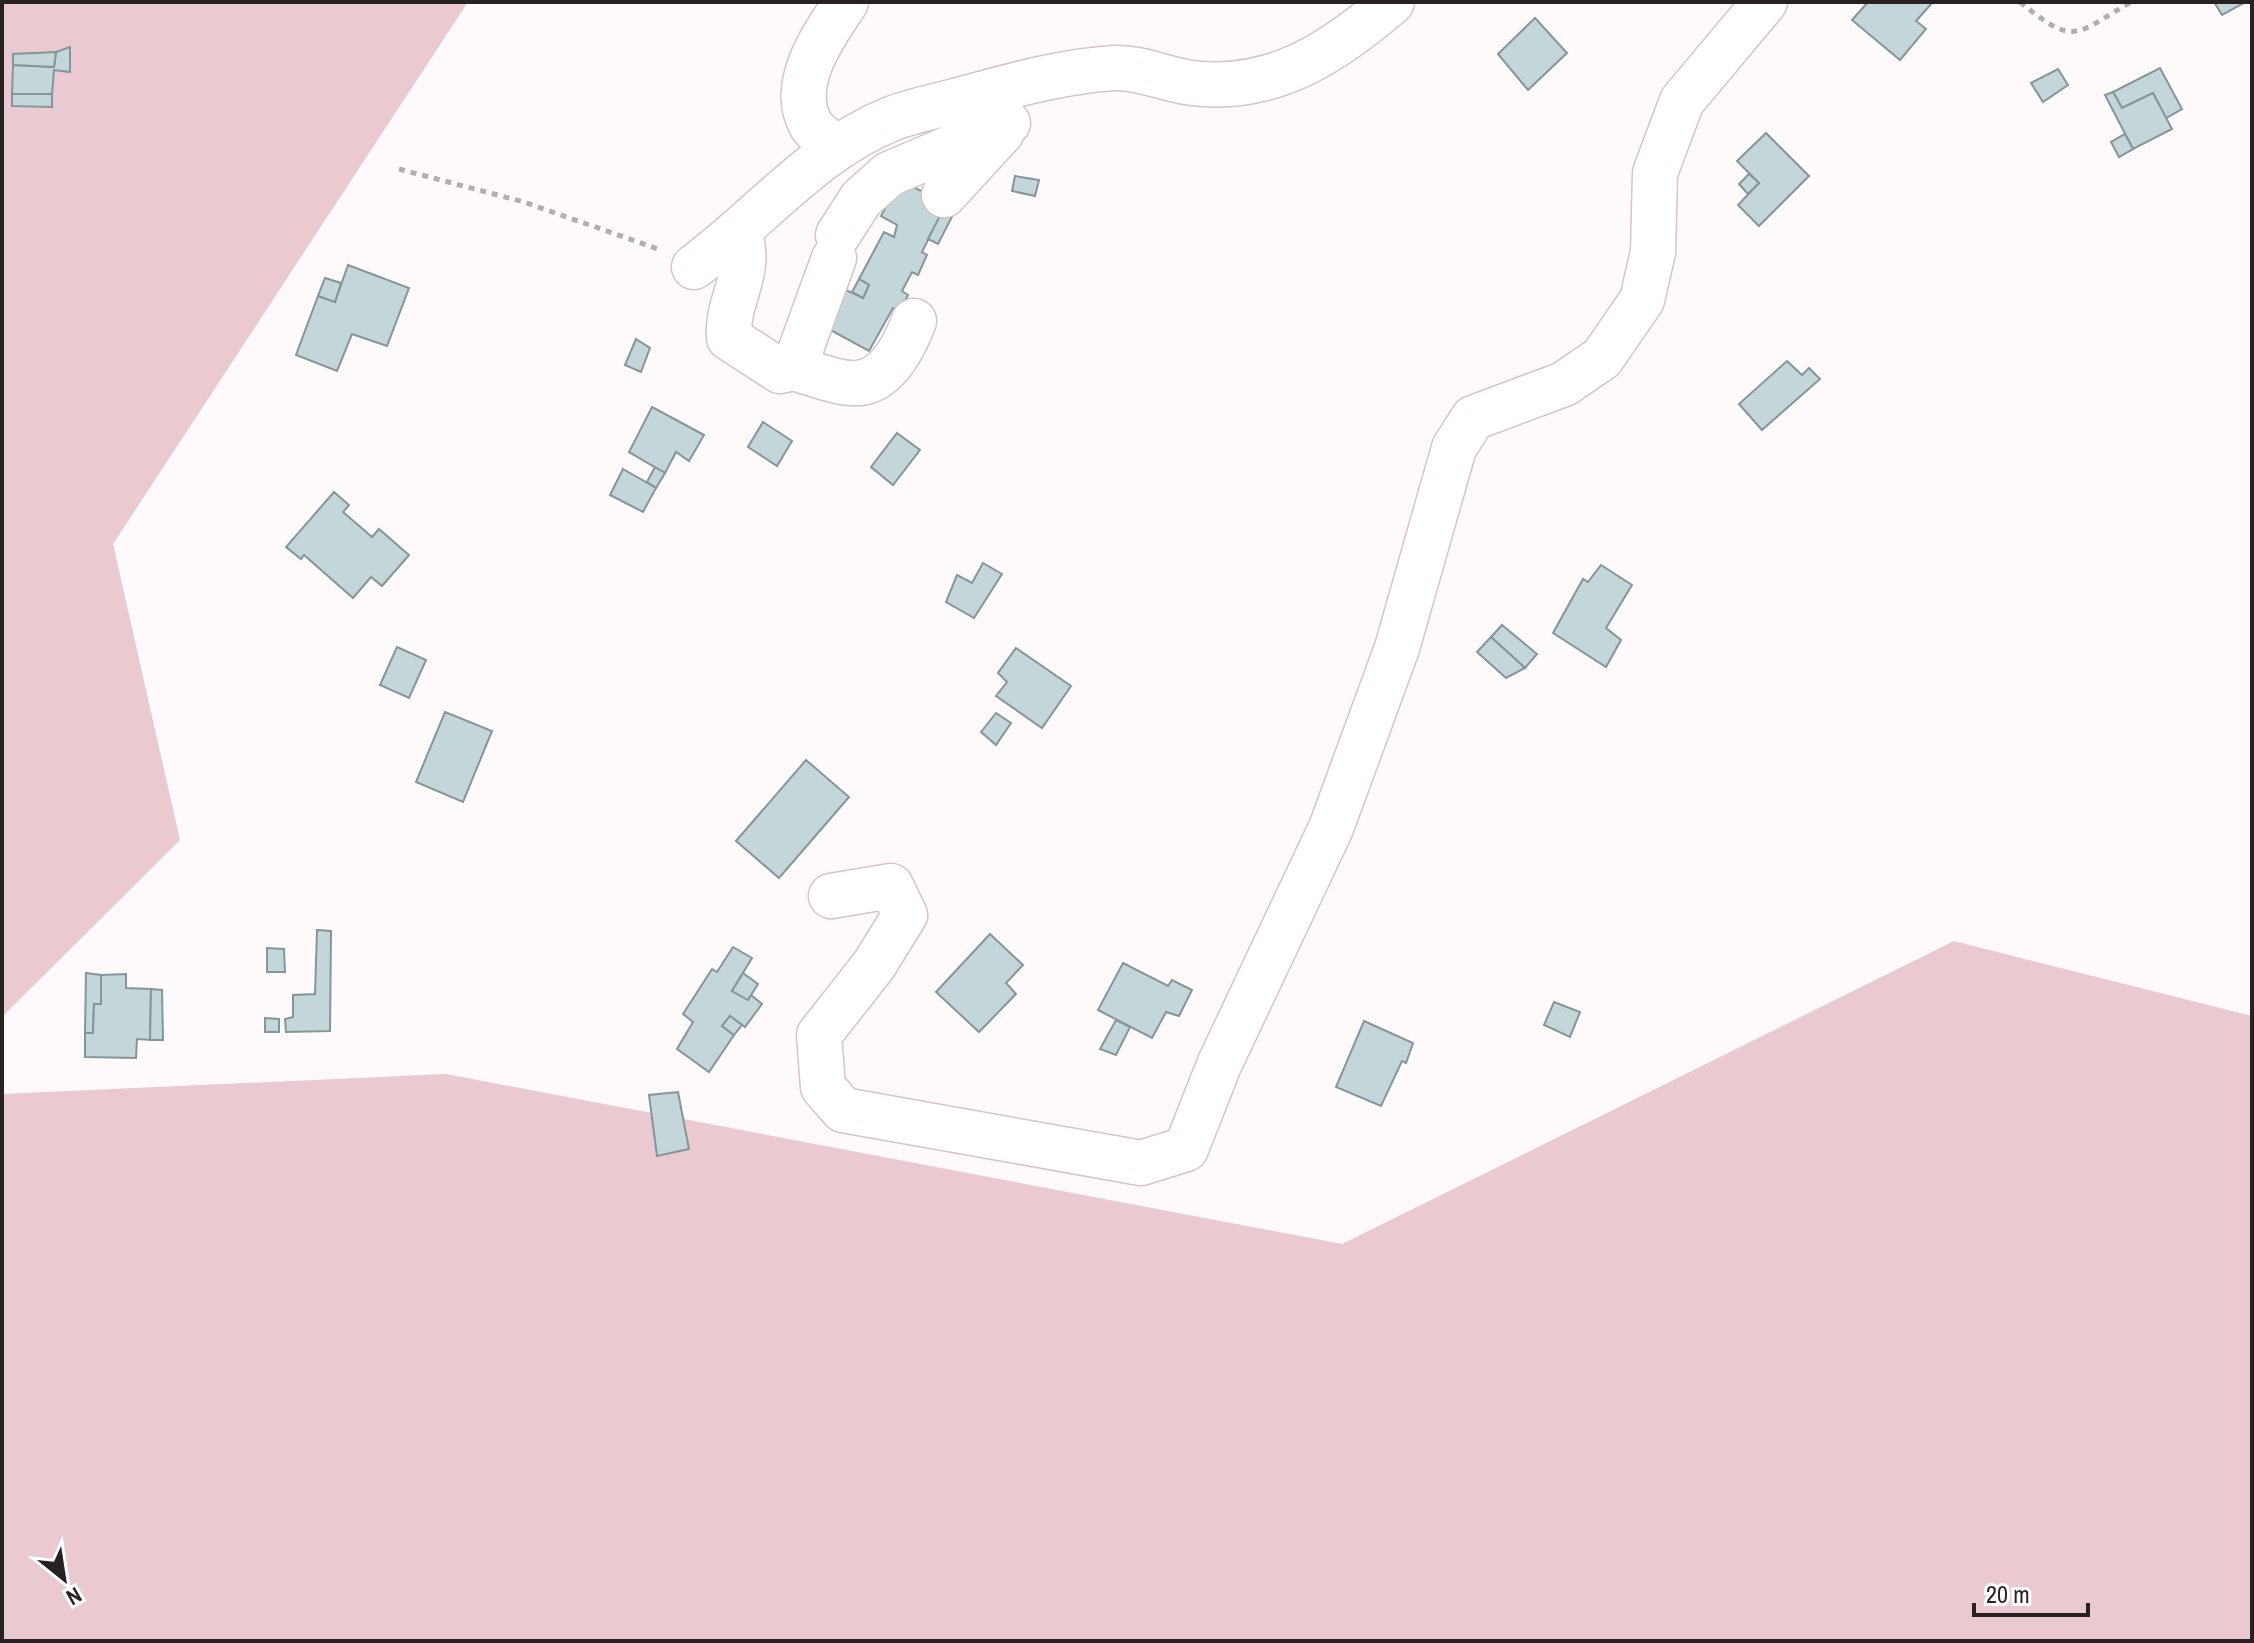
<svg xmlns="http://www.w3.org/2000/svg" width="2254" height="1643" font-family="'Archivo Narrow',sans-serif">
<rect width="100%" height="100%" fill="#fefafb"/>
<g fill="#eacad0">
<polygon points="2,2 468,2 113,544 180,840 2,1017"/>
<polygon points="1954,941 2252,1016 2252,1641 2,1641 2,1094 446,1074 1342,1244"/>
</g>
<g fill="#c3d6da" stroke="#85969b" stroke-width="2">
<polygon points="1868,2 1933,2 1916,21 1926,29 1900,60 1852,20"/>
<polygon points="2214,2 2244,2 2244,3 2222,15"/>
<polygon points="1535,18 1567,53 1528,90 1498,54"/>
<polygon points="70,47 70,72 54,70 52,94 12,94 13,65 54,67 56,52"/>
<polygon points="56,52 54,67 13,65 13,54"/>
<polygon points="2160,68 2182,109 2166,118 2153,93 2122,108 2113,92"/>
<polygon points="2058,69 2068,85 2043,102 2031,83"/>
<polygon points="2113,92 2122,108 2153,93 2172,129 2133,149 2105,95"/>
<polygon points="12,94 52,94 52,107 12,106"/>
<polygon points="1766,133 1809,176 1759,226 1738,205 1759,183 1737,161"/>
<polygon points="2125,134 2133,149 2119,157 2111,142"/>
<polygon points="1749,174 1759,183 1748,194 1739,184"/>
<polygon points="1015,176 1039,180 1035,196 1012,191"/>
<polygon points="900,180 946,204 922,252 927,255 918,275 912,272 902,291 908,295 900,311 893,308 869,351 825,327 844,289 863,298 869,285 859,279 884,232 894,237 897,225 881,216"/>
<polygon points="946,204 956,209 938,244 928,239"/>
<polygon points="348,265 409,288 387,346 352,334 337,371 296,355 318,296 335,302"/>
<polygon points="325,278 341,283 335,302 318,296"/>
<polygon points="859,279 869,285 863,298 852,292"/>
<polygon points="636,339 650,348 641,372 625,365"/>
<polygon points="1787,361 1802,375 1809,368 1820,379 1762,430 1739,404"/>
<polygon points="652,407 704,435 689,461 676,452 665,473 629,452"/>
<polygon points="763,422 792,441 777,466 748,447"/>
<polygon points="897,433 920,450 893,485 871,467"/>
<polygon points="655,467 665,473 656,488 647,482"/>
<polygon points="623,469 656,488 643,512 610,495"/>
<polygon points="334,492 349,505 343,512 372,537 379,529 409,555 382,586 371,577 353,598 304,555 301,559 286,547"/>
<polygon points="983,563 1002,574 974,618 946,602 957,575 972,583"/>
<polygon points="1601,565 1632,585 1606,628 1621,640 1606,667 1553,633 1583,579 1588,582"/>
<polygon points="1502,625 1537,654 1525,668 1491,637"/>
<polygon points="1491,637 1525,668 1506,678 1477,652"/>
<polygon points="397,647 426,660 409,698 380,685"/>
<polygon points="1016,648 1071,686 1042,728 996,696 1007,682 998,673"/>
<polygon points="445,712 492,731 463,802 416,782"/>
<polygon points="996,713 1011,723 996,745 981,732"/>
<polygon points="806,760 849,797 779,878 736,841"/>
<polygon points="317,930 331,931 330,1031 286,1032 285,1019 293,1017 293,995 315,994"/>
<polygon points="990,934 1023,965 1006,983 1016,994 979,1032 936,992"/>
<polygon points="733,947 752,958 732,991 748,1000 751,995 762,1004 745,1027 730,1016 722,1026 734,1035 709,1072 677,1049 693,1022 683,1014 712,969 717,972"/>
<polygon points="267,948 284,949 285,972 267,972"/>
<polygon points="1123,963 1168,986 1172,980 1192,990 1179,1016 1166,1012 1152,1038 1098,1010"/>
<polygon points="86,973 101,975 101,1004 94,1004 93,1033 85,1033"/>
<polygon points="743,973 758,984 748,1000 732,991"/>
<polygon points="126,974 126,988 151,989 150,1040 137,1039 136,1058 85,1057 85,1033 93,1033 94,1004 101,1004 101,975"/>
<polygon points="151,989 162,990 163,1040 150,1040"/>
<polygon points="1554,1002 1580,1012 1570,1037 1544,1025"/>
<polygon points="730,1016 742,1025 734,1035 722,1026"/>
<polygon points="265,1018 279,1019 279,1032 265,1032"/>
<polygon points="1116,1020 1130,1027 1116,1055 1100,1049"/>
<polygon points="1364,1021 1413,1043 1406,1063 1402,1061 1381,1106 1336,1087"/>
<polygon points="678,1092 689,1149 657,1156 649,1095"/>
</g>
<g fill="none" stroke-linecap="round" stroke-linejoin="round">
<g stroke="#d6c4c7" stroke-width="47">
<g id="minor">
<path d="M834 147C827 140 816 133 811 125 788 84 824 35 846 2"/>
<polyline points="944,195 1002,132"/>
<path d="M739 233C754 271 726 301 729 338L780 371 794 368 834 258"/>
<polyline points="838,235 861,199 889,174 1008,123"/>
<path d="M694 267C760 218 814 150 891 119 911 111 934 107 955 101 1007 87 1061 71 1115 68 1140 67 1167 80 1192 83 1273 93 1334 52 1392 2"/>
<path d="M794 368C812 373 832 382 850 383 885 387 904 347 914 321"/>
<polyline points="831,896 891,886 905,915 874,965 819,1035 823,1087 843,1110 1141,1163 1186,1149 1219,1065 1331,828 1397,648 1454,448 1473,418 1564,384 1602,358 1642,300 1653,252 1655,173 1682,101 1765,2"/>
</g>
</g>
<g stroke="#b2adae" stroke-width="5" stroke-dasharray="6 6" stroke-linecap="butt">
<path d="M2020 2C2075 47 2074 35 2131 2"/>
<polyline points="399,169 524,202 658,249"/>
</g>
<use href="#minor" stroke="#fff" stroke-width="44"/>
</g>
<rect width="2254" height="1643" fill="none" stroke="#282122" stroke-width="8"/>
<g transform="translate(64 1579) rotate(150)" stroke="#ffffff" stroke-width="6" paint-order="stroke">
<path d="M0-6L14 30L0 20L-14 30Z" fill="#282122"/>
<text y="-12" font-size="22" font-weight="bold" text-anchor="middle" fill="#282122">N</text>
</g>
<path d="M1974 1603v12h114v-12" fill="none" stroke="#282122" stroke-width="4"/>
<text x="1986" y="1603" font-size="24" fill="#282122" stroke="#ffffff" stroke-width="6" paint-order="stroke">20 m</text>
</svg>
